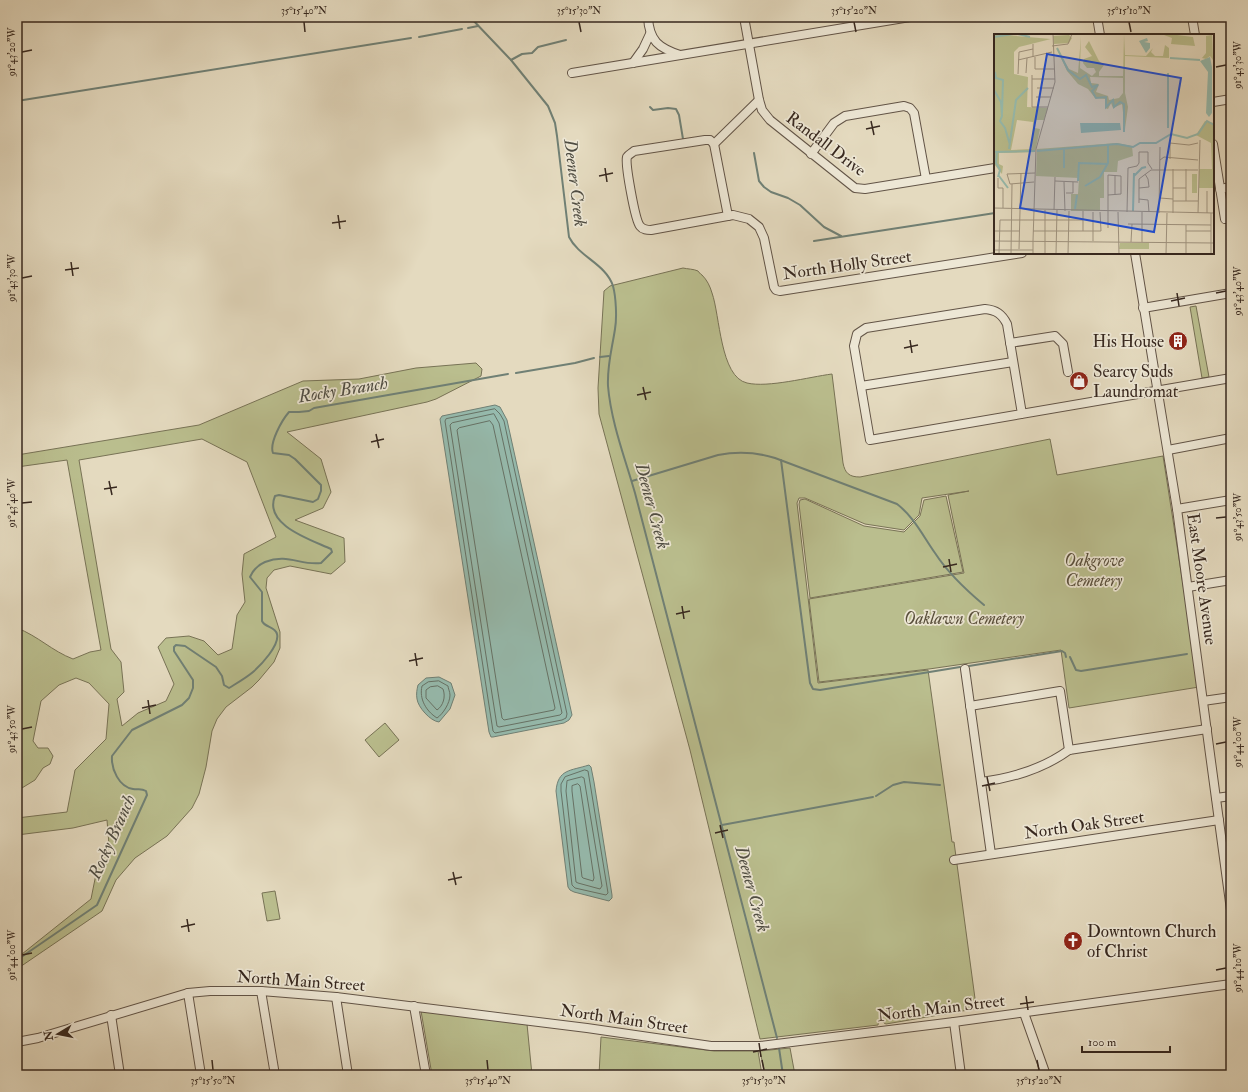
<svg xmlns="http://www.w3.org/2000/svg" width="1248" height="1092" font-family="'IM FELL Double Pica',serif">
<rect width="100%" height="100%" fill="#e4dabf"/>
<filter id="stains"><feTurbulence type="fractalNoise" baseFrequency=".005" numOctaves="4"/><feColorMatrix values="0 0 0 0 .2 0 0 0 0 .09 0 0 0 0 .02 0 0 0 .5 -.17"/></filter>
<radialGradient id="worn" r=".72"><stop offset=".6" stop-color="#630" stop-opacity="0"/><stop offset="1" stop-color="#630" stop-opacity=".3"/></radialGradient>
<g fill="#babe8e" stroke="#787356" fill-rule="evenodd">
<path d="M683 268C687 269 694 269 698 271 699 272 700 274 702 275 707 280 710 286 712 293 720 315 720 377 747 383 768 388 809 377 832 374L843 463C845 473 849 477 860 477L1050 439 1057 475 1163 456 1199 687 1069 708 1061 650 929 669 819 682 809 599 964 573 948 495 969 491 922 498 919 515 904 530 865 524 805 498H799L797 503 818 683 928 670 952 842H954L976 1006 974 1009 886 1024 884 1023 883 1020H879L878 1025 760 1039 690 750 599 414 598 388 604 291 610 286Z"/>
<polygon points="1196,306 1209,377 1202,378 1190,307"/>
<path d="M476 363 482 369 481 376 436 399 427 402 287 432 321 459 331 492 323 508 295 520 344 538 345 562 331 574 290 566 274 570 267 578 266 588 280 632V648L274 662 259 680 252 687 226 707 217 719 212 731 206 767 199 794 192 808 167 836 135 858 116 880 102 911 17 969V958L91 899 97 869 109 845 107 820 73 828 17 835V818L67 812 75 770 106 739 109 704 89 683 76 678 59 685 41 701 33 741 38 748H48L53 756 50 764 43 768 35 780 17 791V628C38 636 52 651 73 659L90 652 101 650 67 460 17 467V455L199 425 303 381 359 379 416 368ZM202 439 247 462 276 537 244 554 242 574 245 602 237 615 232 649 218 655 204 641 189 636 166 638 158 647 174 684 166 701 138 713 122 726 117 699 124 692 121 662 111 649 79 460Z"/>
<polygon points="946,496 963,572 810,598 799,504 800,500 805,499 864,526 904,532 920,516 924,500"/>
<polygon points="385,723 399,740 379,757 365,740"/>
<polygon points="275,891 280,919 267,921 262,893"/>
<polygon points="421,1011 527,1024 532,1075 432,1075"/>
<polygon points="601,1037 714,1051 758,1051 762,1075 599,1075"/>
<polygon points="790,1048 795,1075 765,1075 760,1051"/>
</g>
<g fill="#96bbae" stroke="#708075">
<polygon points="495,405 500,407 507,420 572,715 569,720 564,723 493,737 491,737 489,732 440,419 442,416"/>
<path d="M439 677 451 683 455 695 450 709 439 722C430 721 418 707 417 699 416 694 417 689 418 685L426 678Z"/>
<path d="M589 765 591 767 594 782 612 895V898L609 901 574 892 570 890 568 887 556 791C558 769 570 771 589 765Z"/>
</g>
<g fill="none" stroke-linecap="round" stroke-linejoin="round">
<g stroke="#667266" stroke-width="1">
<polygon points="495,409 500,414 504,421 567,714 566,718 562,720 495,733 493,731 445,421 446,419"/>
<polygon points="494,414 499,423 562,713 560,715 499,727 497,726 450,425 452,423"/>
<polygon points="490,421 493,425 555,708 554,710 504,720 502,718 457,430 459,428"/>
<path d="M439 681 448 686C448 688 450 692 450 695 450 703 443 714 437 718 426 711 419 699 422 686L428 682Z"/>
<path d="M438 686 443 689C446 697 443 706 437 710L426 698V690L430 687Z"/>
<polygon points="585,770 588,771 590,783 608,893 606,895 575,888 572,885 561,791 561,784 565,777"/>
<polygon points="582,777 584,778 602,886 600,889 578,883 576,882 566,791 567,781"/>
<polygon points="578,784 580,786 594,878 593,881 583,878 582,877 572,791 572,786"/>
</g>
<g stroke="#708075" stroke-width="2">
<path d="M470 17 511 60 548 106 555 123 557 136 569 237C579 257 606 264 613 286 616 297 617 318 615 329 612 349 607 365 608 386 611 422 625 458 635 493L777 1038"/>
<polyline points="468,28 478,26"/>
<polyline points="419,37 462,29"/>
<polyline points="511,60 522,54 532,53 538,47 566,40"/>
<polyline points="17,101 411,38"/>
<polyline points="650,107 653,110 668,108 676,109 679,115 683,139"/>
<polyline points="754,153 759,181 764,187 771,192 788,198 800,205 824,227 841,236"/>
<polyline points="814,241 995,213"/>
<polyline points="600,357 609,356"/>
<polyline points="516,373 575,363 594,358"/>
<polyline points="781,460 810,683 813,689 820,690 960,667"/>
<path d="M632 481 718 455C738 451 756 452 775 458L897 504C914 517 923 536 935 553 948 573 966 590 984 605"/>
<polyline points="1070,657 1076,670 1081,671 1187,654"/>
<polyline points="969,666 1062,651 1065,653 1066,657"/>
<polyline points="876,796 893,785 904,782 940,785"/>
<polyline points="722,825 873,797"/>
<path d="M17 960 97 905 147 795 146 791C141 788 138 790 133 789 119 787 111 769 112 756L132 730 182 705 189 698 193 688V680L174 651V647L176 645 185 646 216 667 222 676 224 685 229 688C237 683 246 678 253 672 261 665 280 645 277 634 275 626 265 628 262 621V592L250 577C253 570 258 565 265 562 288 553 301 566 321 563L332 552 331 549C312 540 263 525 275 496L279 495 313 502 318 499 321 491V485L295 459 289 455 273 453C269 443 282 420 289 412H299L309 411 314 408 508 374"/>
<polyline points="779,1048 783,1075"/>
</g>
<g stroke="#625447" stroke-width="10">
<g id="minor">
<path d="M648 17C649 41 659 48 680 55"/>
<polyline points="744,17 759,100 762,110 770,120 855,188 865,189 995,168"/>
<polyline points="1097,17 1100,35"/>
<polyline points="1192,17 1195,35"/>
<polyline points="633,63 643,49 650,34"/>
<polyline points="572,73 910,17"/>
<path d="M759 100 714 144 710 140H705L634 151C632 153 629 154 627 157 625 164 635 220 640 226 643 230 647 230 651 230L733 215 749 219 759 227 764 238 774 287 776 290 780 291 1022 253"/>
<polyline points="1213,102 1231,99"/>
<polyline points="714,144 728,216"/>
<polyline points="1213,144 1225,219"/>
<polyline points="811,154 834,123 845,116 904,106 910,108 914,113 926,179"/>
<polyline points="1220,189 1231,187"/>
<polyline points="1135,253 1177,509 1231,910"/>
<polyline points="1143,308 1231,293"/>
<polyline points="1010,343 1055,336 1063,344 1068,372"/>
<polyline points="861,386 1013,362"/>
<path d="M1022 414 1007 324C1002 314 996 310 985 309L866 328 857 334 854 346 870 440 1231 378"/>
<polyline points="1168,450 1231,438"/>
<polyline points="1177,509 1231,500"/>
<polyline points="1188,587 1231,580"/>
<polyline points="965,669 991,854"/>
<polyline points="1203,701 1231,697"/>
<polyline points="970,706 1060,691 1069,750"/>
<path d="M981 782C1012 778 1043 769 1069 750L1207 729"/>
<polyline points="1216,798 1231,796"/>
<polyline points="954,860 1219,820"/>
<polyline points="261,991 275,1075"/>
<polyline points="188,993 201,1075"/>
<polyline points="336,997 348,1075"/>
<polyline points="414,1006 426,1075"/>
<polyline points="1024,1013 1046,1075"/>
<polyline points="111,1015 120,1075"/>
<polyline points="954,1022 961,1075"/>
<polyline points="17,1042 38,1038 188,993 210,991 261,991 336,997 587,1028 711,1046 760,1046 954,1022 1231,984"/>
</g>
</g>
<use href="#minor" stroke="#ede7d5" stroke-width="8"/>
</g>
<path fill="none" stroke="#37281f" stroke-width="1.5" d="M304 22 305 32M579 22 581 32M854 22 856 32M1129 22 1131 32M22 52 32 50M1216 67 1226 65M871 121 874 135M866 129 880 126M605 168 607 182M599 176 613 173M338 215 340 229M332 223 346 221M71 262 73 276M65 270 79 268M22 278 32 276M1177 293 1179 306M1216 293 1226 291M1171 301 1185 298M910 340 912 353M904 348 918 345M643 387 646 400M637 395 651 392M376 434 379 448M371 442 384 439M109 481 112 495M104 489 117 487M22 503 32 502M1216 518 1226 517M949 559 951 572M943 567 957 564M682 606 684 619M676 614 690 611M415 653 417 666M409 661 423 658M148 700 150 714M142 708 156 705M22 729 32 727M1216 744 1226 742M987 777 990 791M982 786 995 783M720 825 723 838M715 833 728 830M453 872 456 885M448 880 462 877M187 919 189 932M181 927 195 924M22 955 32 953M1216 970 1226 968M1026 996 1028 1010M1020 1004 1034 1002M759 1043 761 1057M753 1052 767 1049M212 1060 213 1070M487 1060 488 1070M762 1060 764 1070M1037 1060 1039 1070"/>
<defs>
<g id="building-disc" transform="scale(1)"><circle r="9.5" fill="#8f2418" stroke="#ede7d5"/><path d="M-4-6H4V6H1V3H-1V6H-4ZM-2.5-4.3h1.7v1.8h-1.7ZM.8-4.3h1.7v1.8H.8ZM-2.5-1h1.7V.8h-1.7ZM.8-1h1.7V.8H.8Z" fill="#fff"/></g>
<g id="shop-disc" transform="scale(1)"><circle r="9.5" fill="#8f2418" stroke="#ede7d5"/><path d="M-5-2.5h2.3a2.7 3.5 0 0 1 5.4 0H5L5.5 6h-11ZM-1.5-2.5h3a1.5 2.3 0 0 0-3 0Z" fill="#fff"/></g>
<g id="church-disc" transform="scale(1)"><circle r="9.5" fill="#8f2418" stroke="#ede7d5"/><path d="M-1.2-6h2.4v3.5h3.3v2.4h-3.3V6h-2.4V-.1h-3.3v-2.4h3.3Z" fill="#fff"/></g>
</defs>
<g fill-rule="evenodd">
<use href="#building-disc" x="1178" y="341"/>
<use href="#shop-disc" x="1079" y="381"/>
<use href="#church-disc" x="1073" y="941"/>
</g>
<g text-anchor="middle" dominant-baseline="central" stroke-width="3.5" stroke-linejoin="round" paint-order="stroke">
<g font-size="17" fill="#37281f" stroke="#ede7d5">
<text transform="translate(826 144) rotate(37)">Randall Drive</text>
<text transform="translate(847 265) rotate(-8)">North Holly Street</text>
<text transform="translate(1202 579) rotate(82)">East Moore Avenue</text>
<text transform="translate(1084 825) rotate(-8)">North Oak Street</text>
<text transform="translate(301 981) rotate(4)">North Main Street</text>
<text transform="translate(941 1008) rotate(-7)">North Main Street</text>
<text transform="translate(624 1019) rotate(8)">North Main Street</text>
</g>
<g font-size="17" fill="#37281f" stroke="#ede7d5" text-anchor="start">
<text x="1164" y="341" text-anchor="end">His House</text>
<text x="1093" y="371">Searcy Suds<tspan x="1093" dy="20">Laundromat</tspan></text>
<text x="1087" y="931">Downtown Church<tspan x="1087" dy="20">of Christ</tspan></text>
</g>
<g font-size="17" font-style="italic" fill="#584e3b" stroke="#ede7d5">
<text x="1094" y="560">Oakgrove<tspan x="1094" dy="20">Cemetery</tspan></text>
<text x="964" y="618">Oaklawn Cemetery</text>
</g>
<g font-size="18" font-style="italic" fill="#4f4d43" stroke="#ede7d5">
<text transform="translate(575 183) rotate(83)">Deener Creek</text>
<text transform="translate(343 390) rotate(-9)">Rocky Branch</text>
<text transform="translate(652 506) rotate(75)">Deener Creek</text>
<text transform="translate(112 837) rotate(-66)">Rocky Branch</text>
<text transform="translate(752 889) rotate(75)">Deener Creek</text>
</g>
</g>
<g transform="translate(994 34)">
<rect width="220" height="220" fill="#e4dabf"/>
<path d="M0 0 57 5 25 13 20 18V40L34 43 33 73 54 74 50 86H41V94L46 95 41 118 5 119V130L9 132 8 140 0 130ZM23 86 39 88 38 115 17 116ZM130 0 131 21 152 22 159 14 157 18 161 22H169L171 11 175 14V24L131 22V59L134 73 131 95 128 70 119 74 117 69 114 75 111 74V65L101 64 94 55 84 50 73 37 64 17 75 35 84 39 87 2 86 34 98 42 102 38 100 34H93L89 29 90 25 98 22 91 13 95 7 105 27 110 31 105 38V42H129ZM96 43 129 44V59L125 64 115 66 114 62 102 58 105 50 97 49ZM175 0 199 3 201 12 177 10 178 4 170 1ZM75 1 78 4 75 9 60 10 59 2ZM218 1 219 26 216 22 212 25 208 24 212 19V2ZM211 87 220 89V154H205V135H218L217 109 202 101ZM123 109 138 112 139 122 124 127 123 138H110V164H106V177H77V160H84L85 144 42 142 43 115ZM198 140H203V159H198ZM126 209H155V215H125Z" fill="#babe8e" fill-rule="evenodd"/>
<path d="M153 4 154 7 150 8 156 9V14L152 19 145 7ZM216 23 218 33V79L215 83 212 79 214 38 206 27ZM86 89H126L127 96 87 99Z" fill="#96bbae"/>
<path fill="none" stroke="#96bbae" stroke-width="2" d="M24 0 36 3M0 3 19 0M63 14 74 36 86 45 92 41 98 53 104 51 98 57 102 64 112 63V73L119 66 120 73 126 68 130 70V98M176 24 206 26M1 38 2 44 9 46 8 79M0 56 7 68 8 82 6 87 11 94 16 111M174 94V39M15 115 22 66 34 54M70 115V134M3 117 2 129 6 136 4 143M43 117 123 110 139 113 146 109H162L177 100 193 104 204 100 213 87 220 91M0 118 41 117M5 142 14 154M140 142 148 134 152 133M84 147 85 129 114 130M91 152 106 143 114 129V111M81 175 83 161M139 177 140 139"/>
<path fill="none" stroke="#9f937f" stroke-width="1" d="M33 0H70M39 10V23M58 12 74 10 78 0M41 23V35H60M24 26 58 18M32 39 33 24M24 40 25 18 39 15M38 41V73H54M38 45H61M43 54H60M42 63H57M176 125V109L195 111 204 109M166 126 170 123 204 126M145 129V118H154V129L158 135M4 144V154H9V174M61 147 84 148M40 148 16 150 13 140 41 139M70 148 71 177M145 154 155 153 154 145 151 140M179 154H192M213 157V179M72 159H79V148M121 161V141M166 164 179 165M145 165 154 166 155 178M179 167H204M192 167V135M145 169V145L157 136H204M0 174 220 179M60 176 61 143M124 178 125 220M133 178 134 134 143 132 145 129M165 179 166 113M179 179V135M204 179 206 106M217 179V220M134 190 217 191M114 194V141L127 142V160L114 161M0 197H26M39 197H107L106 178M89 197V177M192 197H217M0 207 220 209M39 207 42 115 61 48 59 0M99 207V178M137 208 138 190M148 208V178M25 215 27 139M0 216H39M5 220 6 186H89M17 220 18 150M39 220V207M51 220V176M62 220 63 176M74 220 75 177M172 220 173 179M192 220V191"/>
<path fill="#1d4ed8" fill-opacity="0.15" stroke="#1d4ed8" stroke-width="2" d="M53 20 187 44 160 198 26 174Z"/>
<rect width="220" height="220" fill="none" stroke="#37281f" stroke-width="2"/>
</g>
<rect width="1248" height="1092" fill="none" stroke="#e4dabf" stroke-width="44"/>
<g transform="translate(58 1034) rotate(260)" stroke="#ede7d5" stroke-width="3" paint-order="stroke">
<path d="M0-3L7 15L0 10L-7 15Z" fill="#37281f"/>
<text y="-6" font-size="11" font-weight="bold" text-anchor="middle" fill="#37281f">N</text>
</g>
<path d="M1082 1046v6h88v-6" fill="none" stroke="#37281f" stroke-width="2"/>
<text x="1088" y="1046" font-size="12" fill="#37281f" stroke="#ede7d5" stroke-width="3" paint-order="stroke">100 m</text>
<rect x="22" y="22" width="1204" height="1048" fill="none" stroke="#37281f" stroke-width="1.5"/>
<g font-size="10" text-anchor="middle" fill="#37281f">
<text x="304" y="14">35°15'40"N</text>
<text x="579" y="14">35°15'30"N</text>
<text x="854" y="14">35°15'20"N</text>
<text x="1129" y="14">35°15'10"N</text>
<text transform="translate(11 52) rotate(-90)" y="4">91°43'20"W</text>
<text transform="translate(1237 65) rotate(-90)" y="4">91°43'30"W</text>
<text transform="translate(11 278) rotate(-90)" y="4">91°43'30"W</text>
<text transform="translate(1237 291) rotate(-90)" y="4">91°43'40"W</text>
<text transform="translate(11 503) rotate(-90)" y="4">91°43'40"W</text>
<text transform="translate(1237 517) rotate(-90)" y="4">91°43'50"W</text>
<text transform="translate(11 729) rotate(-90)" y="4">91°43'50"W</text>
<text transform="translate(1237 742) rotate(-90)" y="4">91°44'00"W</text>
<text transform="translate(11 955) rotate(-90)" y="4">91°44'00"W</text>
<text transform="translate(1237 968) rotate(-90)" y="4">91°44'10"W</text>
<text x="213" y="1084">35°15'50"N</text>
<text x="488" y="1084">35°15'40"N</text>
<text x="764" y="1084">35°15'30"N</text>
<text x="1039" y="1084">35°15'20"N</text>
</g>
<rect width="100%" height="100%" filter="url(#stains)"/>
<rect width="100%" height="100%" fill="url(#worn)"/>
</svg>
